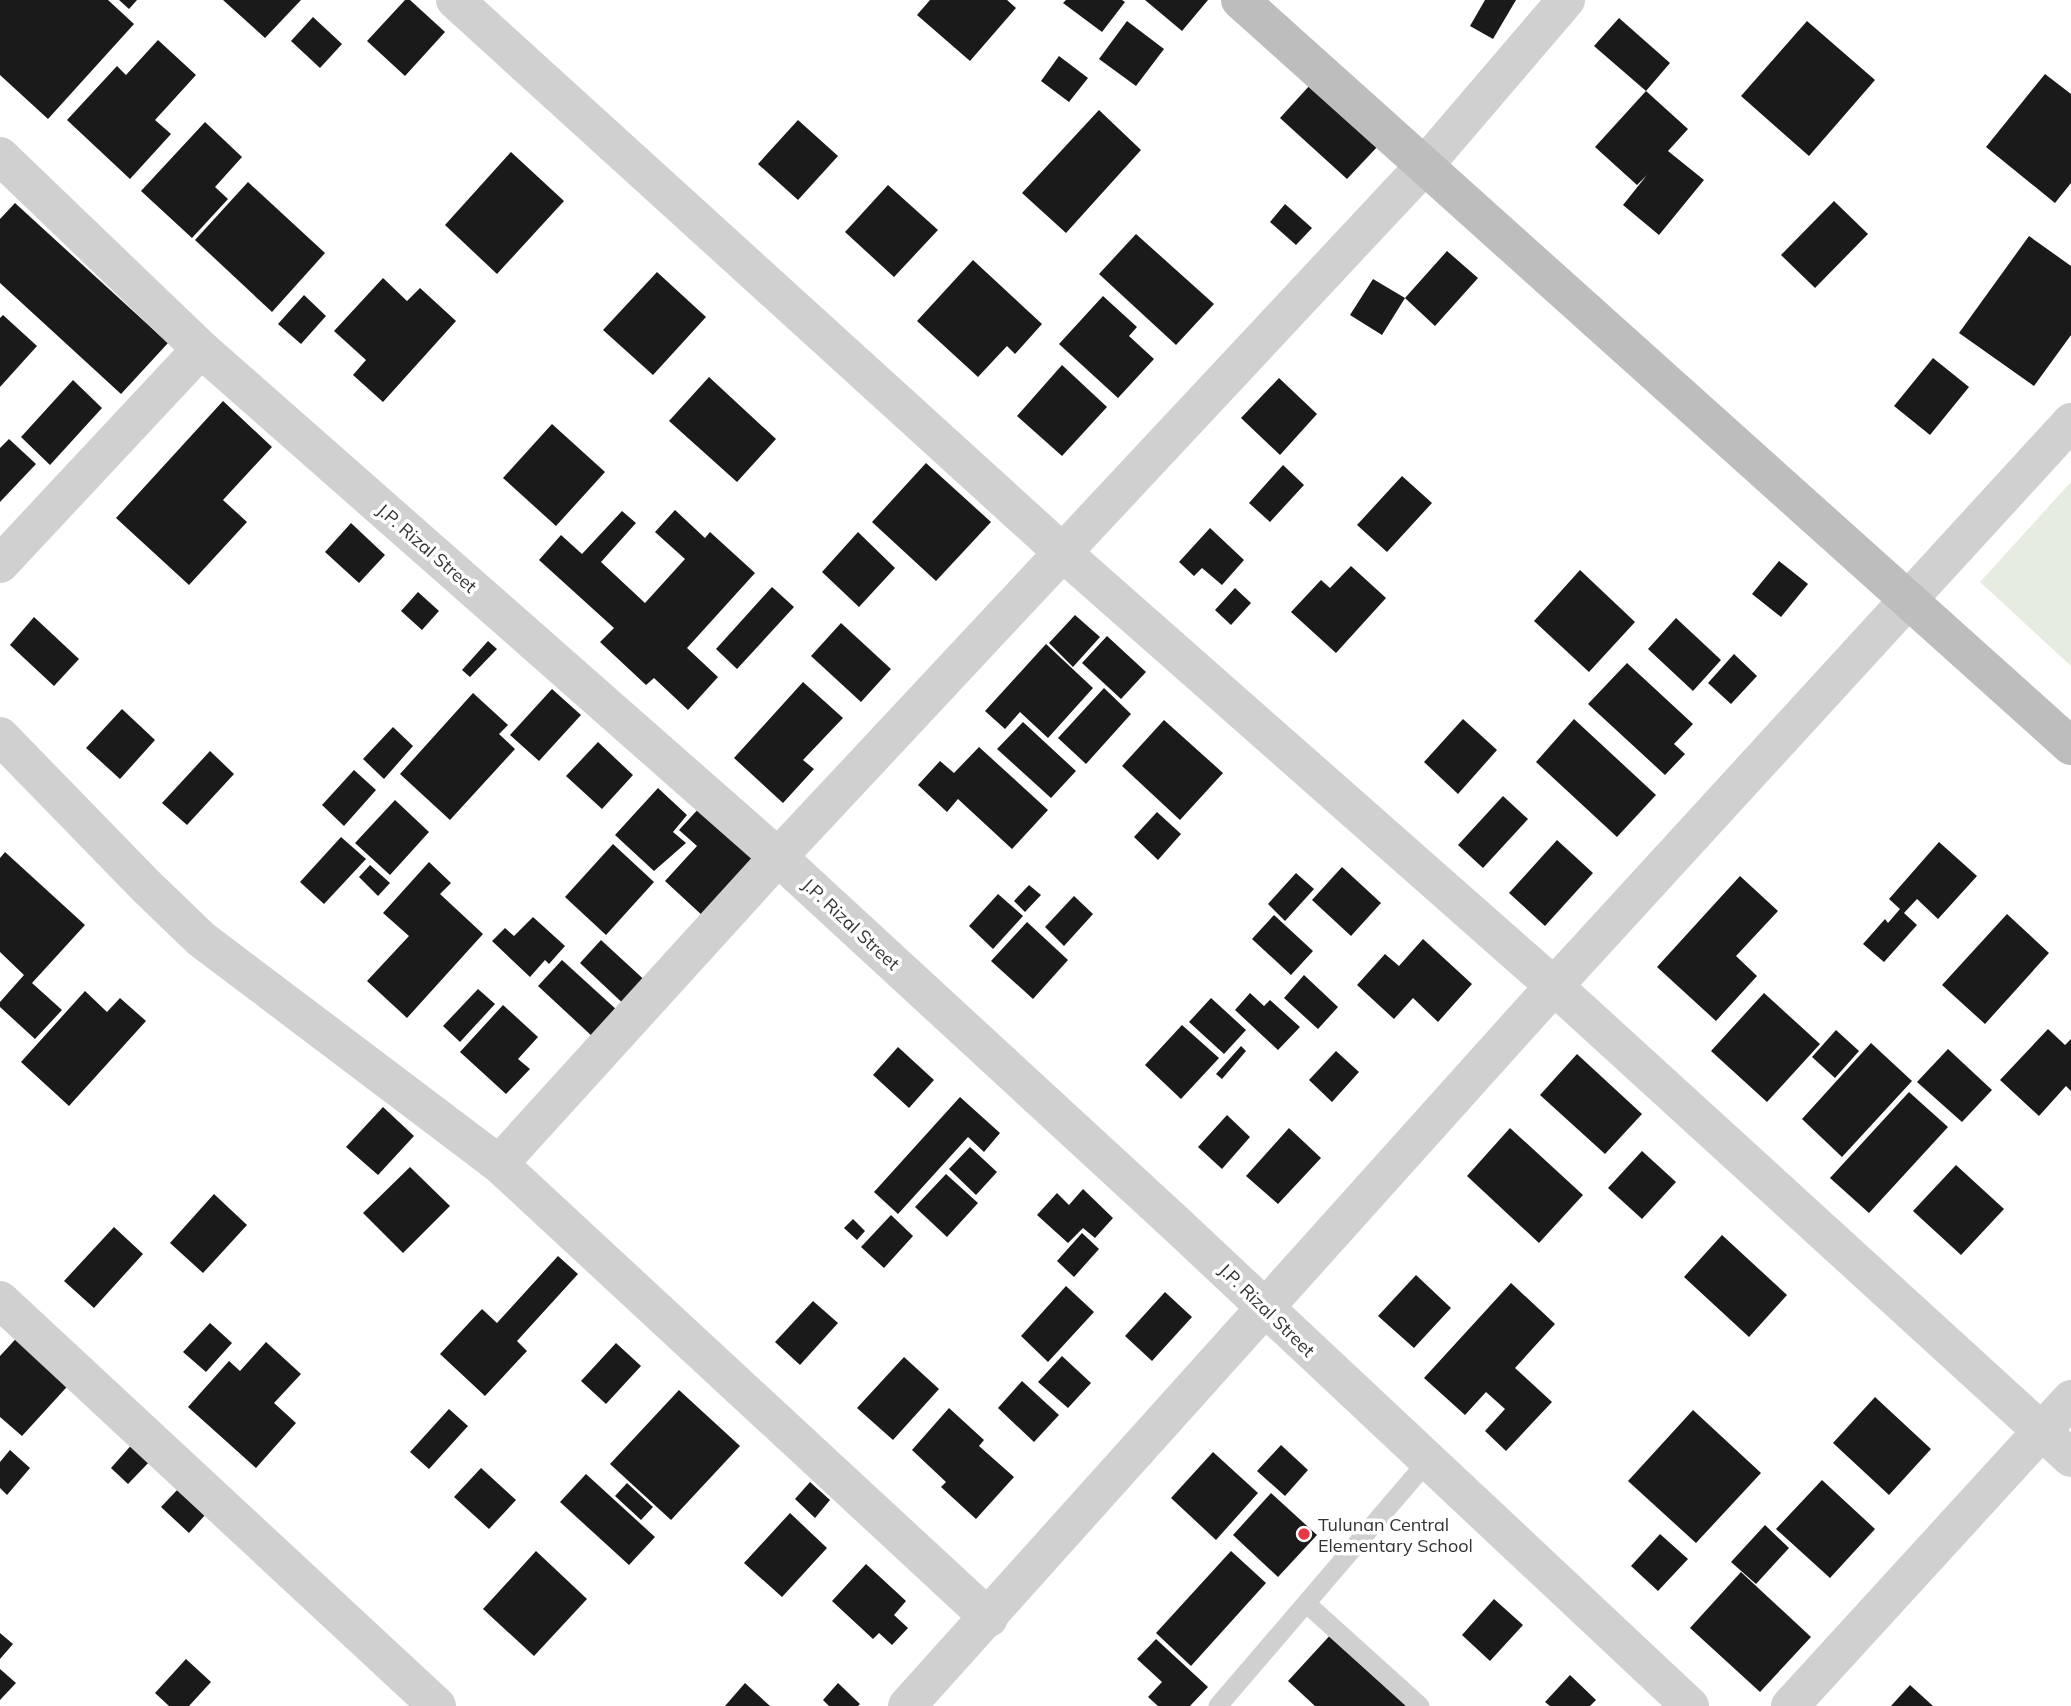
<svg xmlns="http://www.w3.org/2000/svg" width="2071" height="1706" font-family="Mulish,sans-serif">
<rect width="100%" height="100%" fill="#fff"/>
<polygon fill="#e6ecdf" points="2071,482 2071,666 1980,582"/>
<g fill="#1a1a1a">
<polygon points="0,0 108,0 134,24 48,119 0,75"/>
<polygon points="119,0 137,0 129,9"/>
<polygon points="223,0 301,0 265,38"/>
<polygon points="405,0 410,0 445,32 405,76 367,41"/>
<polygon points="930,0 1007,0 1016,8 970,61 917,15"/>
<polygon points="1066,0 1122,0 1125,2 1102,32 1063,3"/>
<polygon points="1145,0 1208,0 1182,31"/>
<polygon points="1485,0 1516,0 1493,39 1470,26"/>
<polygon points="313,17 342,44 320,68 291,41"/>
<polygon points="1619,18 1670,63 1646,91 1594,46"/>
<polygon points="1127,21 1164,49 1136,86 1099,59"/>
<polygon points="1807,21 1875,80 1809,156 1741,96"/>
<polygon points="158,40 196,75 155,120 171,134 130,179 67,120 117,66 126,75"/>
<polygon points="1059,56 1088,78 1069,102 1041,81"/>
<polygon points="2045,74 2071,94 2071,183 2055,203 1986,147"/>
<polygon points="1310,85 1378,146 1347,179 1280,118"/>
<polygon points="1646,91 1688,129 1668,151 1704,180 1659,235 1623,205 1647,175 1637,185 1595,147"/>
<polygon points="1099,110 1141,150 1066,233 1022,193"/>
<polygon points="798,120 838,156 798,200 758,164"/>
<polygon points="205,122 242,157 215,187 228,199 192,238 141,191"/>
<polygon points="511,152 564,201 497,274 445,225"/>
<polygon points="248,182 325,253 272,312 195,240"/>
<polygon points="888,185 938,230 894,277 845,232"/>
<polygon points="1834,201 1868,234 1815,288 1781,255"/>
<polygon points="15,203 168,343 121,394 0,283 0,219"/>
<polygon points="1285,204 1312,228 1296,245 1270,222"/>
<polygon points="1136,234 1214,304 1176,345 1099,274"/>
<polygon points="2029,236 2071,266 2071,335 2034,386 1959,333"/>
<polygon points="1447,251 1478,278 1435,326 1405,298 1382,335 1350,315 1373,279 1405,298"/>
<polygon points="973,260 1042,324 1015,354 1007,346 978,377 917,321"/>
<polygon points="657,272 706,317 653,375 603,330"/>
<polygon points="383,278 407,301 420,288 456,321 383,402 353,375 366,360 334,331"/>
<polygon points="304,295 326,316 301,344 278,324"/>
<polygon points="1103,296 1137,327 1129,336 1154,359 1118,398 1059,344"/>
<polygon points="3,315 37,346 0,387 0,318"/>
<polygon points="1933,358 1969,387 1930,435 1894,406"/>
<polygon points="1062,365 1107,407 1062,456 1017,416"/>
<polygon points="709,377 776,439 737,482 669,421"/>
<polygon points="1279,378 1317,414 1280,455 1241,418"/>
<polygon points="73,380 102,408 50,465 21,437"/>
<polygon points="223,401 272,447 223,500 247,522 189,585 116,518"/>
<polygon points="552,424 605,472 556,526 503,478"/>
<polygon points="9,439 36,464 0,502 0,448"/>
<polygon points="926,463 991,522 936,581 872,522"/>
<polygon points="1283,465 1304,485 1270,522 1249,503"/>
<polygon points="1402,476 1432,503 1387,552 1357,525"/>
<polygon points="675,510 705,538 710,532 755,573 687,648 718,677 688,710 654,678 646,685 600,642 614,628 539,560 561,535 582,554 622,511 636,523 601,562 645,603 685,559 655,532"/>
<polygon points="351,523 385,555 359,583 325,552"/>
<polygon points="1210,528 1244,560 1222,585 1202,568 1194,576 1179,562"/>
<polygon points="858,532 895,568 859,607 822,572"/>
<polygon points="1779,561 1808,584 1781,617 1752,594"/>
<polygon points="1351,566 1386,598 1336,653 1291,612 1321,580 1330,588"/>
<polygon points="1580,570 1635,622 1589,672 1534,621"/>
<polygon points="772,587 794,607 737,669 716,649"/>
<polygon points="1235,588 1251,603 1231,625 1215,610"/>
<polygon points="418,592 439,611 422,630 401,611"/>
<polygon points="1075,615 1100,637 1073,667 1049,643"/>
<polygon points="34,617 79,659 54,686 10,645"/>
<polygon points="1676,618 1721,660 1693,691 1648,649"/>
<polygon points="841,623 891,669 861,702 811,656"/>
<polygon points="1107,636 1146,672 1121,699 1082,663"/>
<polygon points="488,641 497,649 470,677 462,670"/>
<polygon points="1046,644 1093,688 1048,738 1020,712 1005,729 985,711"/>
<polygon points="1734,654 1757,676 1731,704 1708,683"/>
<polygon points="1627,663 1693,724 1674,744 1685,754 1665,775 1588,704"/>
<polygon points="803,682 843,718 803,760 814,769 783,803 734,758"/>
<polygon points="1104,688 1131,714 1086,764 1058,738"/>
<polygon points="552,689 581,715 539,761 510,735"/>
<polygon points="473,693 508,725 499,734 515,749 450,820 400,774"/>
<polygon points="122,709 155,740 120,779 86,748"/>
<polygon points="1463,719 1497,750 1458,794 1424,762"/>
<polygon points="1574,719 1656,795 1617,837 1536,762"/>
<polygon points="1164,720 1223,773 1180,820 1122,766"/>
<polygon points="1023,722 1076,771 1051,798 997,749"/>
<polygon points="393,727 413,746 384,779 363,759"/>
<polygon points="598,742 633,775 602,809 566,776"/>
<polygon points="979,747 1048,810 1012,849 958,799 947,812 918,785 940,761 954,773"/>
<polygon points="210,751 234,774 187,825 162,803"/>
<polygon points="354,770 376,790 344,826 322,805"/>
<polygon points="658,788 687,815 673,832 686,843 654,871 615,835"/>
<polygon points="1503,796 1528,819 1483,868 1458,845"/>
<polygon points="395,800 429,832 390,875 355,843"/>
<polygon points="701,806 758,859 704,917 665,881 697,846 679,830"/>
<polygon points="1157,812 1181,834 1158,860 1134,837"/>
<polygon points="341,837 366,859 324,904 300,882"/>
<polygon points="1557,840 1593,873 1545,926 1509,893"/>
<polygon points="1939,842 1977,876 1938,919 1917,899 1904,913 1917,925 1884,962 1863,944 1885,919 1888,923 1900,909 1889,899"/>
<polygon points="613,844 654,882 606,935 565,897"/>
<polygon points="5,852 85,925 32,983 62,1010 35,1039 0,1007 0,1002 24,975 0,952 0,858"/>
<polygon points="429,862 451,883 440,894 483,934 407,1018 367,981 409,936 383,913"/>
<polygon points="370,865 390,883 378,896 359,877"/>
<polygon points="1342,867 1381,903 1351,936 1312,900"/>
<polygon points="1296,873 1314,889 1285,921 1268,904"/>
<polygon points="1740,876 1778,911 1736,956 1757,976 1716,1021 1657,967"/>
<polygon points="1029,885 1041,895 1025,912 1014,901"/>
<polygon points="998,894 1023,916 993,949 969,926"/>
<polygon points="1074,896 1093,914 1064,946 1045,927"/>
<polygon points="2007,914 2049,953 1985,1024 1942,985"/>
<polygon points="1274,915 1313,951 1291,975 1252,939"/>
<polygon points="533,917 565,946 549,964 545,960 530,977 492,941 505,928 514,936"/>
<polygon points="1027,922 1068,960 1033,999 991,961"/>
<polygon points="1423,939 1472,984 1438,1022 1413,998 1394,1019 1357,985 1385,954 1399,966"/>
<polygon points="601,940 651,986 629,1009 580,963"/>
<polygon points="562,960 618,1011 593,1037 538,986"/>
<polygon points="1304,975 1338,1007 1318,1029 1284,998"/>
<polygon points="478,989 495,1004 460,1042 443,1026"/>
<polygon points="85,991 107,1012 120,998 146,1021 69,1106 21,1062"/>
<polygon points="1250,993 1264,1006 1270,1000 1300,1027 1278,1050 1235,1010"/>
<polygon points="1764,993 1820,1044 1767,1102 1711,1051"/>
<polygon points="1211,998 1246,1030 1224,1054 1189,1022"/>
<polygon points="503,1005 538,1037 518,1059 530,1069 506,1094 460,1052"/>
<polygon points="1182,1025 1219,1058 1181,1099 1145,1065"/>
<polygon points="2048,1029 2065,1045 2071,1039 2071,1091 2066,1086 2039,1116 2000,1080"/>
<polygon points="1836,1030 1859,1051 1835,1078 1812,1057"/>
<polygon points="1871,1043 1912,1081 1842,1157 1802,1119"/>
<polygon points="1241,1046 1246,1051 1222,1079 1216,1074"/>
<polygon points="898,1047 934,1080 909,1108 873,1075"/>
<polygon points="1948,1049 1992,1090 1962,1122 1917,1082"/>
<polygon points="1336,1051 1359,1072 1332,1102 1309,1080"/>
<polygon points="1577,1054 1642,1114 1605,1154 1540,1095"/>
<polygon points="1909,1092 1948,1127 1869,1213 1830,1178"/>
<polygon points="960,1097 1000,1133 984,1152 968,1137 898,1214 874,1192"/>
<polygon points="383,1107 414,1136 378,1175 346,1147"/>
<polygon points="1227,1115 1250,1137 1222,1169 1198,1147"/>
<polygon points="1289,1128 1321,1158 1278,1204 1246,1176"/>
<polygon points="1510,1128 1583,1195 1539,1243 1467,1176"/>
<polygon points="970,1147 997,1172 976,1195 949,1169"/>
<polygon points="1642,1151 1676,1182 1642,1219 1608,1188"/>
<polygon points="1956,1165 2004,1209 1961,1255 1913,1211"/>
<polygon points="410,1167 450,1206 403,1253 363,1213"/>
<polygon points="946,1174 978,1203 947,1237 915,1207"/>
<polygon points="1083,1189 1113,1218 1095,1238 1083,1228 1068,1243 1037,1215 1057,1193 1069,1205"/>
<polygon points="214,1194 247,1225 203,1273 170,1243"/>
<polygon points="891,1215 913,1236 884,1268 861,1247"/>
<polygon points="853,1219 865,1231 857,1240 844,1228"/>
<polygon points="114,1227 143,1254 94,1308 64,1281"/>
<polygon points="1082,1233 1099,1249 1074,1277 1057,1261"/>
<polygon points="1722,1235 1787,1295 1749,1337 1684,1277"/>
<polygon points="558,1256 578,1274 517,1341 527,1351 485,1396 440,1354 482,1309 497,1323"/>
<polygon points="1416,1275 1451,1308 1414,1348 1378,1316"/>
<polygon points="1511,1283 1555,1324 1515,1368 1552,1402 1506,1451 1485,1431 1505,1409 1486,1392 1465,1415 1424,1378"/>
<polygon points="1066,1286 1094,1312 1048,1362 1021,1336"/>
<polygon points="1165,1292 1192,1317 1152,1361 1125,1336"/>
<polygon points="813,1301 838,1323 800,1365 775,1342"/>
<polygon points="210,1323 232,1343 206,1372 183,1352"/>
<polygon points="23,1331 75,1378 22,1436 0,1417 0,1356"/>
<polygon points="266,1342 301,1374 274,1403 296,1423 256,1468 188,1407 229,1361 240,1371"/>
<polygon points="616,1343 641,1366 606,1404 581,1381"/>
<polygon points="1062,1356 1091,1383 1068,1408 1038,1382"/>
<polygon points="904,1357 939,1389 893,1440 857,1408"/>
<polygon points="1022,1381 1059,1415 1034,1442 998,1408"/>
<polygon points="679,1390 740,1446 671,1520 610,1464"/>
<polygon points="1875,1397 1931,1449 1889,1495 1833,1443"/>
<polygon points="949,1408 984,1440 979,1446 1014,1477 976,1519 941,1487 946,1482 912,1450"/>
<polygon points="449,1409 468,1426 429,1469 410,1452"/>
<polygon points="1693,1410 1761,1473 1696,1543 1628,1481"/>
<polygon points="135,1441 153,1458 128,1484 111,1468"/>
<polygon points="1281,1445 1308,1470 1285,1496 1257,1471"/>
<polygon points="10,1450 30,1468 7,1495 0,1488 0,1462"/>
<polygon points="1213,1452 1258,1493 1216,1540 1171,1498"/>
<polygon points="481,1468 516,1500 489,1529 454,1497"/>
<polygon points="586,1474 655,1537 629,1565 560,1502"/>
<polygon points="1822,1480 1875,1529 1830,1578 1776,1529"/>
<polygon points="810,1482 830,1500 815,1518 795,1499"/>
<polygon points="627,1483 653,1507 641,1520 615,1496"/>
<polygon points="179,1488 206,1514 189,1533 161,1507"/>
<polygon points="1271,1493 1317,1535 1278,1577 1233,1535"/>
<polygon points="790,1513 827,1548 782,1597 744,1563"/>
<polygon points="1765,1525 1789,1548 1756,1584 1731,1562"/>
<polygon points="1660,1534 1688,1559 1658,1591 1631,1566"/>
<polygon points="536,1551 587,1599 534,1656 483,1609"/>
<polygon points="1231,1551 1266,1583 1191,1666 1156,1633"/>
<polygon points="866,1564 906,1601 894,1615 908,1628 892,1645 879,1633 873,1639 832,1601"/>
<polygon points="1741,1572 1811,1637 1760,1692 1690,1628"/>
<polygon points="1494,1599 1523,1625 1490,1661 1462,1635"/>
<polygon points="1334,1631 1415,1706 1315,1706 1288,1681"/>
<polygon points="0,1633 13,1644 0,1659"/>
<polygon points="1156,1639 1208,1687 1190,1706 1158,1706 1148,1697 1162,1682 1137,1659"/>
<polygon points="186,1659 211,1682 189,1706 169,1706 155,1693"/>
<polygon points="0,1669 16,1683 0,1700"/>
<polygon points="1570,1675 1596,1700 1590,1706 1550,1706 1545,1702"/>
<polygon points="745,1683 770,1706 725,1706"/>
<polygon points="838,1683 860,1704 858,1706 829,1706 823,1700"/>
<polygon points="1910,1685 1933,1706 1891,1706"/>
</g>
<g fill="none" stroke-linecap="round" stroke-linejoin="round">
<g stroke="#d0d0d0" stroke-width="19">
<polyline points="1307,1604 1420,1706"/>
<polyline points="1218,1706 1427,1462"/>
</g>
<g stroke="#d0d0d0" stroke-width="38">
<polyline points="455,0 1062,552 1554,986 2071,1458"/>
<polyline points="0,564 201,349"/>
<polyline points="0,736 146,886 201,939 499,1164 989,1618"/>
<polyline points="499,1164 778,857 1424,166 1566,0"/>
<polyline points="0,1300 437,1706"/>
<polyline points="907,1706 1554,986 2071,422"/>
<polyline points="1790,1706 2071,1399"/>
</g>
<polyline stroke="#d0d0d0" stroke-width="38" points="0,156 201,349 778,857 1173,1221 1690,1706"/>
<polyline stroke="#bdbdbd" stroke-width="38" points="1240,0 2071,746"/>
</g>
<circle fill="#e63946" stroke="#fff" stroke-width="2.5" cx="1304" cy="1534" r="7"/>
<g text-anchor="middle" dominant-baseline="central" stroke-width="7" stroke-linejoin="round" paint-order="stroke">
<g font-size="18" fill="#333" stroke="#fff">
<text transform="translate(427 548) rotate(41)">J.P. Rizal Street</text>
<text transform="translate(851 924) rotate(43)">J.P. Rizal Street</text>
<text transform="translate(1267 1310) rotate(44)">J.P. Rizal Street</text>
</g>
<g font-size="18" fill="#333" stroke="#fff" text-anchor="start">
<text x="1318" y="1524">Tulunan Central<tspan x="1318" dy="21">Elementary School</tspan></text>
</g>
</g>
</svg>
